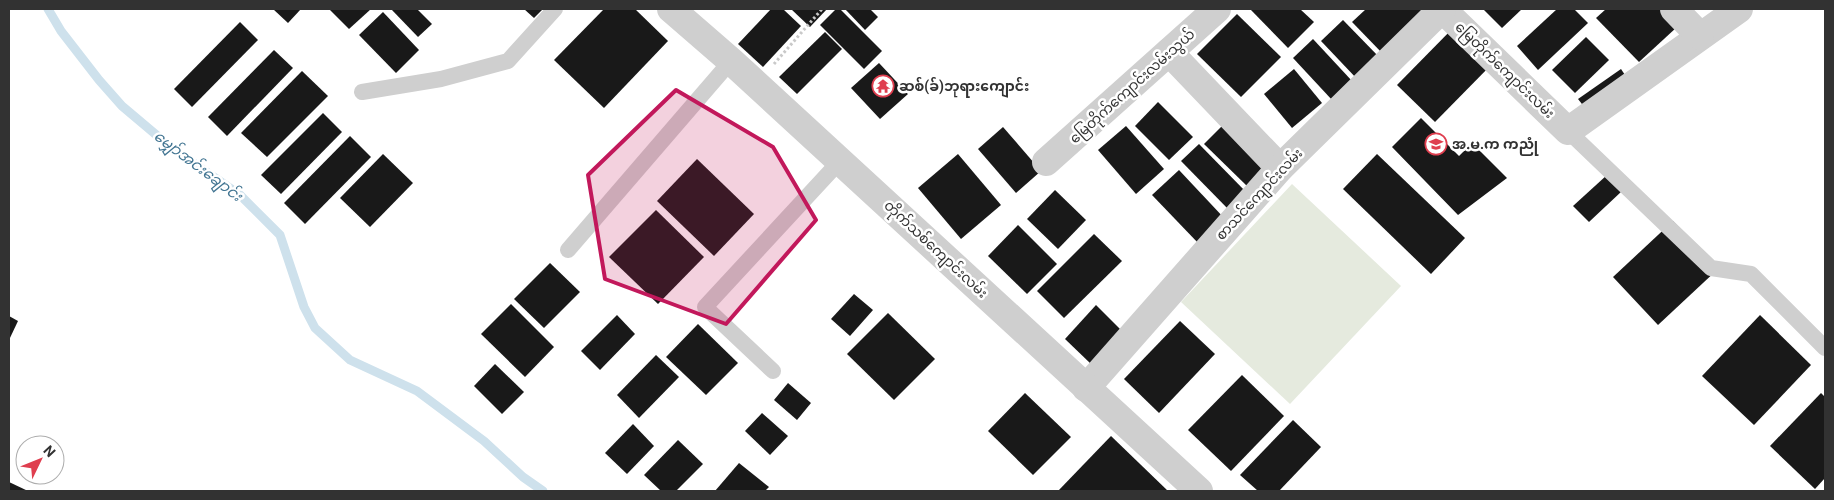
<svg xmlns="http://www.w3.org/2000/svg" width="1834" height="500" font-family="Roboto,'Noto Sans Myanmar',sans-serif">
<rect width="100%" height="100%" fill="#fff"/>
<polygon fill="#e5eade" points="1292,184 1401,286 1290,404 1181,302"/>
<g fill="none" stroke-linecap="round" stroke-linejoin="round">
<polyline stroke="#cee1ec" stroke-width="9" points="48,9 61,31 99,80 122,106 173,149 240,195 280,235 304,307 315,328 350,360 417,391 484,441 523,477 543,491"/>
</g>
<g fill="#191919">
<polygon points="273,9 301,9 288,23"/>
<polygon points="329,9 371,9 349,29"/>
<polygon points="391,9 417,9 432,24 418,37"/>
<polygon points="524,9 543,9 534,18"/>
<polygon points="604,9 635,9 668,41 604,108 554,60"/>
<polygon points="771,9 783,9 801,26 763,67 738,44"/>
<polygon points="791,9 827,9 810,27"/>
<polygon points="836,9 840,9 882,51 864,69 820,25"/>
<polygon points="845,9 870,9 878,17 865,30"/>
<polygon points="1250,9 1300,9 1314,22 1288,48"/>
<polygon points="1366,9 1431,9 1383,54 1352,22"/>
<polygon points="1483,9 1522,9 1502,28"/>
<polygon points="1557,9 1574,9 1588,23 1538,70 1517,46"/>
<polygon points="1606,9 1660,9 1677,27 1639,62 1596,18"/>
<polygon points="383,12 419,50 396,73 359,35"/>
<polygon points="1237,14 1281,57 1241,97 1197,54"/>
<polygon points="1343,20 1380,58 1358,80 1321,41"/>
<polygon points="240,22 258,40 192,107 174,89"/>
<polygon points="1456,25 1494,62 1435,122 1397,85"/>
<polygon points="825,32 842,49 797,94 779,77"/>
<polygon points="1586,37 1609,60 1575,93 1552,70"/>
<polygon points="1313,39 1366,96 1346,115 1293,58"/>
<polygon points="274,50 293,68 227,136 208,117"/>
<polygon points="879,63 908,94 880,119 851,88"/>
<polygon points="1294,69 1322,103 1292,128 1264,94"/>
<polygon points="1621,69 1631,84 1589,113 1578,99"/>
<polygon points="302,71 328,96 267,157 241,133"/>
<polygon points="1158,102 1193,137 1169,160 1135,126"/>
<polygon points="323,113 342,132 281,194 261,175"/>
<polygon points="1421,118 1459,156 1472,143 1507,178 1458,215 1392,147"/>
<polygon points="1227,121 1271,163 1248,187 1204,144"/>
<polygon points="1126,126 1164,169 1136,194 1098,150"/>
<polygon points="1003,127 1041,171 1016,193 978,149"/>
<polygon points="350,136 371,157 305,224 284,203"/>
<polygon points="1199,144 1247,193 1229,210 1181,161"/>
<polygon points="383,154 413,183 370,227 340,198"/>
<polygon points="958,154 1001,205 961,239 918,188"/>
<polygon points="1377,154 1465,238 1431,274 1343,189"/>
<polygon points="697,159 754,214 714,256 657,201"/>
<polygon points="1179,170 1225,219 1199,244 1152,195"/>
<polygon points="1607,175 1622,191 1589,222 1573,206"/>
<polygon points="1055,190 1086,220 1058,249 1027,219"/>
<polygon points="656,210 704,257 658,304 609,257"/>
<polygon points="1673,221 1718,269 1658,325 1613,277"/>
<polygon points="1018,225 1057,264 1027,294 988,256"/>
<polygon points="1094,234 1122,261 1064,318 1037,291"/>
<polygon points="550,263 580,292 544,328 514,299"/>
<polygon points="854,294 873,310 850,336 831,319"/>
<polygon points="511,304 554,347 525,377 481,334"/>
<polygon points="1096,305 1122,331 1091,364 1065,339"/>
<polygon points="888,313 935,359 894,400 847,354"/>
<polygon points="617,315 635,334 600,370 581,351"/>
<polygon points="1760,315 1811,365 1754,425 1702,376"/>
<polygon points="9,316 18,321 9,340"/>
<polygon points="1180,321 1215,354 1159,413 1124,379"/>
<polygon points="698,324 738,363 706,395 666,357"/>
<polygon points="656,355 679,377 639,418 617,395"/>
<polygon points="495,364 524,392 502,414 474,386"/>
<polygon points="1242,375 1284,416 1231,471 1188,430"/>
<polygon points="788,383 811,403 797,420 774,400"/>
<polygon points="1025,393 1071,437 1033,475 988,431"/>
<polygon points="1821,393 1825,397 1825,478 1815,489 1770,446"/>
<polygon points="762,413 788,436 770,455 745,431"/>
<polygon points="1293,420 1321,447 1279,491 1258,491 1240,475"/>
<polygon points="633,424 654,446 627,474 605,453"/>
<polygon points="1111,436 1168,491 1058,491"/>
<polygon points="678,440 703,464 676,491 661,491 644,475"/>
<polygon points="739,463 769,487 765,491 715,491"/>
<polygon points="9,482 28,491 9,491"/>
</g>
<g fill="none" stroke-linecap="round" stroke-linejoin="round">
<polyline stroke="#c9c9c9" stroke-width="3" stroke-dasharray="2.5 2.5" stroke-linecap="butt" points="774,64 822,9"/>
<g stroke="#cfcfcf" stroke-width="16">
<polyline points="362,92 441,79 508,61 555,9"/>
<polyline points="1568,131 1711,268 1751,274 1825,348"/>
<polyline points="568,250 731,61"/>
<polyline points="773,371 705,307 840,161"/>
</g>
<g stroke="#cfcfcf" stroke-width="28">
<polyline points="1442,9 1568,131 1739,9"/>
<polyline points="1674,9 1700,36"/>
<polyline points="1169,52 1280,168"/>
<polyline points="1046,162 1217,9"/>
<polyline points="1086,388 1280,168 1442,9"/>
</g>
<polyline stroke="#cfcfcf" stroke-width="28" points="671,9 731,61 1199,491"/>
</g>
<path fill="#c2185b" fill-opacity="0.2" stroke="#c2185b" stroke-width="4" stroke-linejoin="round" d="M676 90 773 147 816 220 726 324 605 279 588 175Z"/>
<defs>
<g id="temple-ring" transform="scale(1.125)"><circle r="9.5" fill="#fff" stroke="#df3e4f" stroke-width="1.5"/><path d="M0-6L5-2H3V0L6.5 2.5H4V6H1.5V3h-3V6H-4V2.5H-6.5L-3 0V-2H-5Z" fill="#df3e4f"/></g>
<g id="school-ring" transform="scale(1.125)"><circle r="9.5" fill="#fff" stroke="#df3e4f" stroke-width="1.5"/><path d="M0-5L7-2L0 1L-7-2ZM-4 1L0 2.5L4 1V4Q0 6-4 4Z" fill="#df3e4f"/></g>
</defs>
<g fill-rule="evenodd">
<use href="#temple-ring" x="883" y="86"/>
<use href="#school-ring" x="1436" y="144"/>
</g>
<g text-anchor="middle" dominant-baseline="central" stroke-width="5" stroke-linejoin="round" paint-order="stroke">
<g font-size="14" fill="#323232" stroke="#fff">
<text transform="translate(1505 70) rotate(44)">မြေတိုက်ကျောင်းလမ်း</text>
<text transform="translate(1132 86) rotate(-42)">မြေတိုက်ကျောင်းလမ်းသွယ်</text>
<text transform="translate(1259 194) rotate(-47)">စာသင်ကျောင်းလမ်း</text>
<text transform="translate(936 249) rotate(43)">တိုက်သစ်ကျောင်းလမ်း</text>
</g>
<g font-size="14" font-weight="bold" fill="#323232" stroke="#fff" text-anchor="start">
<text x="899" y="86">ဆစ်(ခ်)ဘုရားကျောင်း</text>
<text x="1452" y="144">အ.မ.က ကညုံ</text>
</g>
<g font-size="15" font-style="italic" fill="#427592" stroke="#fff">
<text transform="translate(198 166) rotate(37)">မျှော်အင်းချောင်း</text>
</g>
</g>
<rect width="1834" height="500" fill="none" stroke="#323232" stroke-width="20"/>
<g transform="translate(40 460) rotate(47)"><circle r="24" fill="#ffffff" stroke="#adadad"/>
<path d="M0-4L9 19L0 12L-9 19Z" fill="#df3e4f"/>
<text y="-8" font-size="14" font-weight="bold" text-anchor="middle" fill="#323232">N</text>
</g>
</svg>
